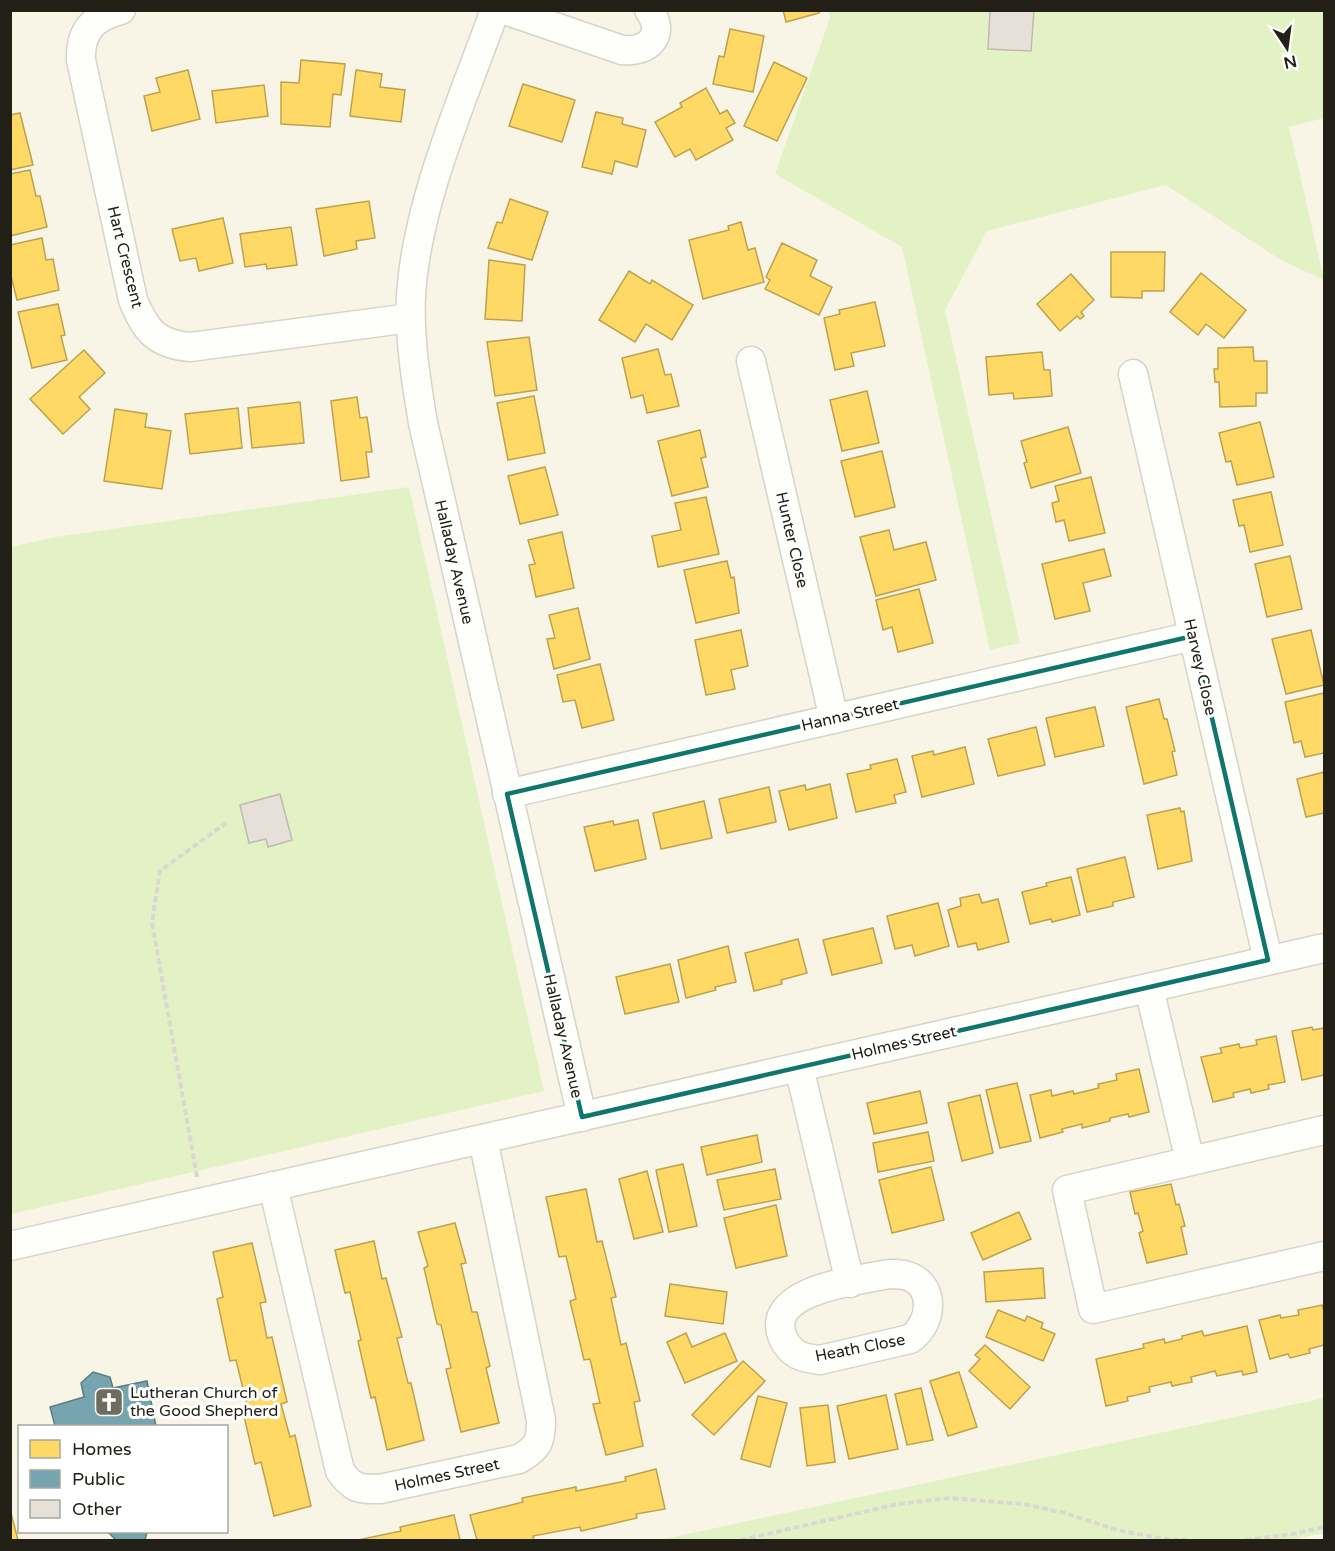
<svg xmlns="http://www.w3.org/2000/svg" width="1335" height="1551" font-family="'Varela Round',sans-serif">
<rect width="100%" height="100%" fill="#f8f5e6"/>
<g fill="#e3f2c4">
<polygon points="828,11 1324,11 1324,118 1289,127 1324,280 1281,260 1166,185 987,231 945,310 1020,643 990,650 902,247 775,174 830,18"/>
<polygon points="409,487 544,1091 11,1214 11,547 55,537"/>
<polygon points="1324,1398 1324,1533 1291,1540 659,1540"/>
</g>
<g fill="#ffd966" stroke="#bda24e" stroke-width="1.5">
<polygon points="783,10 818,10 819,13 786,22"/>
<polygon points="730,29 764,36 753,92 713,84 719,56 724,57"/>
<polygon points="301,60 345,64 341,95 333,94 330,127 281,124 281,82 299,83"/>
<polygon points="774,62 807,78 777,141 744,126"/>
<polygon points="188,70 200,119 152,131 144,96 160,92 156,78"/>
<polygon points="356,70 382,74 380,87 405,90 401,122 350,116"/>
<polygon points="523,84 575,100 562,142 509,126"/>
<polygon points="264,85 268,116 216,123 212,91"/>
<polygon points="706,88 720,114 727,110 735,123 726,128 733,140 696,160 690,149 675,157 655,122 682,107 680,103"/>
<polygon points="596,112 623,118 622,124 646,130 637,167 615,161 612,174 582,167"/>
<polygon points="20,113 33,165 10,170 10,115"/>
<polygon points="30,170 36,196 40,196 47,227 10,236 10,174"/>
<polygon points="510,199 548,212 532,260 488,248 497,222 502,223"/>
<polygon points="369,201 375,238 356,241 357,249 324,256 316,209"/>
<polygon points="223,218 233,263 199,271 196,258 180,261 172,229"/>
<polygon points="741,222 748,250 755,248 764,282 703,299 689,240 729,230 728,226"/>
<polygon points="291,227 297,265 267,269 266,264 245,267 240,234"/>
<polygon points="42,238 46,260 53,259 59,290 17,300 10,272 10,245"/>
<polygon points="782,243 817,260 810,276 832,287 819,315 765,289 770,280 766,277"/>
<polygon points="1111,252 1165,252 1164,291 1142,291 1142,298 1111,297"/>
<polygon points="489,260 525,265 522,321 485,319"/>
<polygon points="629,271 650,284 652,280 693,305 672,340 646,324 635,342 599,320"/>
<polygon points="1201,273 1246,310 1224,338 1206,324 1198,335 1170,312"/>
<polygon points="1071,274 1094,300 1081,312 1084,316 1080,319 1077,316 1060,331 1037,304"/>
<polygon points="875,302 885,346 851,353 854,366 835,370 824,318 840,314 839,310"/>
<polygon points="58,304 65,335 61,336 67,360 32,368 18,312"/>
<polygon points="529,337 537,390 495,396 487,342"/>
<polygon points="1253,347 1254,361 1267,361 1267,393 1256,393 1256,406 1220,407 1219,382 1215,382 1214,369 1218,369 1218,348"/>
<polygon points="658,349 665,375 671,374 679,406 647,413 643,395 631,398 622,358"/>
<polygon points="84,350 105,373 79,397 90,409 63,434 30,399"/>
<polygon points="1042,352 1044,370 1050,370 1052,396 1014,399 1013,393 989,395 986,357"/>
<polygon points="867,391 879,443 842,451 830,400"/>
<polygon points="534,396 545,453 508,460 497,403"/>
<polygon points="357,397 360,418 367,417 372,452 366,452 369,477 341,481 331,401"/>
<polygon points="300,402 304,443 252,448 248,408"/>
<polygon points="238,408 242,448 190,454 185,414"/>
<polygon points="115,409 147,414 145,427 171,431 162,489 104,481"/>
<polygon points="1260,422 1274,477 1237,485 1231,461 1226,462 1219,433"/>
<polygon points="1068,427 1081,473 1031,488 1024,463 1027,462 1021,441"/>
<polygon points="700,430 706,457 701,458 708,487 672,496 658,441"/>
<polygon points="882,451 895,507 855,517 841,461"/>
<polygon points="545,467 558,515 520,524 508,476"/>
<polygon points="1091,477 1105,533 1069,541 1064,520 1056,522 1052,503 1059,501 1055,486"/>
<polygon points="1271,492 1283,545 1250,552 1244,525 1239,526 1233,500"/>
<polygon points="706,497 719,554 658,567 652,536 681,530 675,503"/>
<polygon points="889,530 894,550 926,542 936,580 876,596 860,537"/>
<polygon points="562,532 574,588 536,597 529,565 535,564 528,540"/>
<polygon points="1104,549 1111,576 1083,583 1090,611 1055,619 1042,564"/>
<polygon points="1290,556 1302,609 1267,617 1255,564"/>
<polygon points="727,561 731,578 734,577 739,613 696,623 684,570"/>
<polygon points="919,589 933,643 898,652 892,627 883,630 876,600"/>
<polygon points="578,608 590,659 554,669 547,639 555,638 549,615"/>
<polygon points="741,630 748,666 731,670 735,689 706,695 695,640"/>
<polygon points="1311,630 1324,685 1286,694 1272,639"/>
<polygon points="600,664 614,720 582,728 575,700 563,702 557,675"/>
<polygon points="1324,693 1324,753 1305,757 1301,741 1294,743 1285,702"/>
<polygon points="1159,699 1164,719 1167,719 1175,751 1172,752 1177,775 1144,784 1126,707"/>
<polygon points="1095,707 1104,746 1055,757 1046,718"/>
<polygon points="1036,727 1045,765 998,776 988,739"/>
<polygon points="965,747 974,784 922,797 912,756 933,751 934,755"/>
<polygon points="897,759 906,792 894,795 896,803 856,812 847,774 871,769 870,765"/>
<polygon points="1324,772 1324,813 1306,817 1297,779"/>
<polygon points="830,784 837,818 789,830 779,791 805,785 806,790"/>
<polygon points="769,787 776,822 727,833 719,799"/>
<polygon points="704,801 712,838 661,849 653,813"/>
<polygon points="1180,808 1181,812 1184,811 1192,861 1158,869 1147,815"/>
<polygon points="638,820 646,859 595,871 584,827 613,821 614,825"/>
<polygon points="1125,857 1134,897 1113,902 1113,906 1087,912 1077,869"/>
<polygon points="1071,877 1080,915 1052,922 1051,919 1030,924 1022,892 1047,886 1046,883"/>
<polygon points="979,894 982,903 998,899 1009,942 978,950 976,943 958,947 948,910 961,906 960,898"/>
<polygon points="938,903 949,946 915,956 912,945 895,949 887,916"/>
<polygon points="873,928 882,963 832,975 823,940"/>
<polygon points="798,939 807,973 781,980 782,984 754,991 745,953"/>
<polygon points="728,946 736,982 715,987 716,990 686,998 678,960"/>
<polygon points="670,964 679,1002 625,1014 616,977"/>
<polygon points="1312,1027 1313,1030 1324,1028 1324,1075 1302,1080 1292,1031"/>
<polygon points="1276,1036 1285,1082 1268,1085 1269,1089 1251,1093 1250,1089 1233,1093 1234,1097 1213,1102 1201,1057 1222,1053 1220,1048 1239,1044 1240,1048 1257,1045 1256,1040"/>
<polygon points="1139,1069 1149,1112 1129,1117 1128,1114 1110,1118 1110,1121 1082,1128 1082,1124 1062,1129 1063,1132 1040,1138 1030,1095 1051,1090 1052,1096 1073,1091 1074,1094 1099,1088 1098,1084 1117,1080 1116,1074"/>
<polygon points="1017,1083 1031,1141 1000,1148 986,1090"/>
<polygon points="920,1091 927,1123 874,1134 867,1103"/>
<polygon points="980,1095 993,1153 962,1161 948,1103"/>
<polygon points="928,1132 934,1161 878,1172 873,1143"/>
<polygon points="757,1135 762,1162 707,1175 701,1147"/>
<polygon points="683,1164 697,1226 669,1232 656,1170"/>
<polygon points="931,1167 944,1220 892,1233 879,1180"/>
<polygon points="775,1169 781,1199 724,1210 717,1180"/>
<polygon points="647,1171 663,1232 634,1239 619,1179"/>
<polygon points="1171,1184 1176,1205 1179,1204 1185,1226 1181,1227 1187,1254 1147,1263 1139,1233 1143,1231 1138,1213 1135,1214 1130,1192"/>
<polygon points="586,1189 597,1242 602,1241 616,1297 611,1298 621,1345 626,1343 640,1401 634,1402 643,1446 606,1455 593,1404 600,1403 590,1359 584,1360 570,1301 576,1299 566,1256 559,1257 546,1197"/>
<polygon points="776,1205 787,1256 736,1268 724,1218"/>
<polygon points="1019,1212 1031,1239 983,1260 971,1233"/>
<polygon points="455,1223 466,1263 461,1264 472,1312 477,1312 490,1366 486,1368 499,1423 461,1432 446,1369 451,1368 441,1325 437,1324 424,1268 428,1266 418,1232"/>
<polygon points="374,1241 382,1279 386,1278 402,1337 397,1338 408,1383 411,1383 424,1440 387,1450 375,1397 371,1398 358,1341 361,1340 350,1292 345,1293 335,1250"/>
<polygon points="252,1243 266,1302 260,1303 267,1338 272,1337 287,1402 281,1404 290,1437 295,1435 311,1506 274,1516 261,1462 255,1464 242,1407 247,1405 236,1360 230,1361 217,1299 223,1297 213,1252"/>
<polygon points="1043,1268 1045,1298 986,1302 984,1272"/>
<polygon points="670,1284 727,1292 723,1324 665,1316"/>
<polygon points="1322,1305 1324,1311 1324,1345 1309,1349 1310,1353 1290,1358 1288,1354 1270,1359 1259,1320 1280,1315 1281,1318 1299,1315 1298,1310"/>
<polygon points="998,1310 1025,1321 1027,1316 1043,1323 1041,1328 1055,1334 1043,1361 986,1337"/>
<polygon points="1247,1326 1257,1372 1243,1375 1242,1371 1217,1376 1215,1371 1191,1377 1192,1382 1172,1386 1171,1382 1149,1387 1150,1392 1127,1397 1128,1401 1106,1406 1096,1359 1144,1348 1143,1344 1164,1339 1165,1343 1182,1339 1182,1336 1202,1331 1204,1336"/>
<polygon points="686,1333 692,1347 725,1333 737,1361 685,1383 667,1342"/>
<polygon points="985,1345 1030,1387 1010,1409 969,1371 980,1359 975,1355"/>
<polygon points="743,1361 765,1381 714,1435 692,1415"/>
<polygon points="959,1372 977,1427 948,1436 930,1381"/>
<polygon points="921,1388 933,1440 907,1445 895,1394"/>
<polygon points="886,1395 898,1449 849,1459 837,1406"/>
<polygon points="758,1396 787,1403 770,1467 741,1459"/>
<polygon points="828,1405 835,1462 807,1466 800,1408"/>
<polygon points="656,1469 665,1509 636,1514 637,1518 581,1531 580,1527 533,1536 534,1540 477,1540 470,1515 523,1502 522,1498 576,1487 576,1491 626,1481 625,1477"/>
<polygon points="10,1509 18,1540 10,1540"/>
<polygon points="454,1515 460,1540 358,1540 401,1531 400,1527"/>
</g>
<g fill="#76a5af" stroke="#5d7d81" stroke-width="1.5">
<polygon points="93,1372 110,1377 113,1388 147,1381 156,1426 55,1426 50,1407 84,1397 81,1383"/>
<polygon points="108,1532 147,1532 145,1540 116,1540"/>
</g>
<g fill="#e7e0d9" stroke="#c0bab3" stroke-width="1.5">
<polygon points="990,10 1034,10 1031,51 988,49"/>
<polygon points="280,794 292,840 268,847 266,839 249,843 240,805"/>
</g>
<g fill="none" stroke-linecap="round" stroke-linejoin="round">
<g stroke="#d6d3c8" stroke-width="31">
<g id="minor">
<path d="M121 10C94 17 80 30 81 60L133 300C145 330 156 344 190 347L410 318"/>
<path d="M495 10C463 99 417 201 411 295 409 338 416 381 423 423L582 1117"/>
<path d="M505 10 622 50C648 53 667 35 649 10"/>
<polyline points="751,361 834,719"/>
<polyline points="1133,374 1268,960"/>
<polyline points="507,794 1193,636"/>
<polyline points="1149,988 1190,1161"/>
<polyline points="799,1067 850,1283"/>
<polyline points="1324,1130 1067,1190 1093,1309 1324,1256"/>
<path d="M273 1186 340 1471C353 1489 358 1489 380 1489L519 1459C538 1448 541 1442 541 1420L483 1139"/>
<polyline points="10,1246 1324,948"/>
<path d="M889 1274C894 1274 899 1274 904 1275 936 1282 934 1323 910 1339L820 1360C802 1358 791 1355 783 1338 762 1289 861 1280 889 1274Z"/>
</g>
</g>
<g stroke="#d9d8d4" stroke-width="4" stroke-dasharray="6 3" stroke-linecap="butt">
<polyline points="197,1177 152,923 160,871 226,823"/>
<polyline points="741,1540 898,1504 950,1498 1023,1504 1065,1513 1117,1530 1164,1539 1186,1540"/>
<polyline points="1246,1540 1293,1534 1324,1527"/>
</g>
<use href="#minor" stroke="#fefefb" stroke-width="28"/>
</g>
<path fill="none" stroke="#0f766e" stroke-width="4.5" stroke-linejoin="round" d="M1193 636 1268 960 582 1117 507 794Z"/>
<defs>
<g id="church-square" transform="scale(1.5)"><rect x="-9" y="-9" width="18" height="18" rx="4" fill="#6e6b5f" stroke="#fff"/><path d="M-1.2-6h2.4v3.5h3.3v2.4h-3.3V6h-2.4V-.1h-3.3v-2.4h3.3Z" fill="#fff"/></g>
</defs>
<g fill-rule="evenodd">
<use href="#church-square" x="109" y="1402"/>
</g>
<g text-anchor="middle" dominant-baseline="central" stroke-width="6" stroke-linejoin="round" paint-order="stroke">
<g font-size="16" fill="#232117" stroke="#fff">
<text transform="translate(125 257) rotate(76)">Hart Crescent</text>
<text transform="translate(792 540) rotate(77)">Hunter Close</text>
<text transform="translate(454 562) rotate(77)">Halladay Avenue</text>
<text transform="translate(1200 667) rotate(77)">Harvey Close</text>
<text transform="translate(850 715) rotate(-13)">Hanna Street</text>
<text transform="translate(563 1036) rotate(77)">Halladay Avenue</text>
<text transform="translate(904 1043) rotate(-13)">Holmes Street</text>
<text transform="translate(860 1348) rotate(-11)">Heath Close</text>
<text transform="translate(447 1475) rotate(-12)">Holmes Street</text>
</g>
<g font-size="16" fill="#232117" stroke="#fff" text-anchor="start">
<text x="130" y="1393">Lutheran Church of<tspan x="130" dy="18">the Good Shepherd</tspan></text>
</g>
</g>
<rect width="1335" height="1551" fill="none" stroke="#232117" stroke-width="24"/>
<rect x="18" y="1425" width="210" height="108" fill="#ffffff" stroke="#a7a6a2" stroke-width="1.5"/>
<rect x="30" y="1440" width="30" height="18" fill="#ffd966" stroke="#a7a6a2" stroke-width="1.5"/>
<text x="72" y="1455" font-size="18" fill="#232117">Homes</text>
<rect x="30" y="1470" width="30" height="18" fill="#76a5af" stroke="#a7a6a2" stroke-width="1.5"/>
<text x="72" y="1485" font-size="18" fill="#232117">Public</text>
<rect x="30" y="1500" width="30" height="18" fill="#e7e0d9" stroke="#a7a6a2" stroke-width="1.5"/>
<text x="72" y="1515" font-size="18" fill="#232117">Other</text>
<g transform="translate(1287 48) rotate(167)" stroke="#ffffff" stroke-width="4.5" paint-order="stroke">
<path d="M0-4.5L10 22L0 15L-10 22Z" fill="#232117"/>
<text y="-9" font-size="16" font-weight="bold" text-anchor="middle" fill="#232117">N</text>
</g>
</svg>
